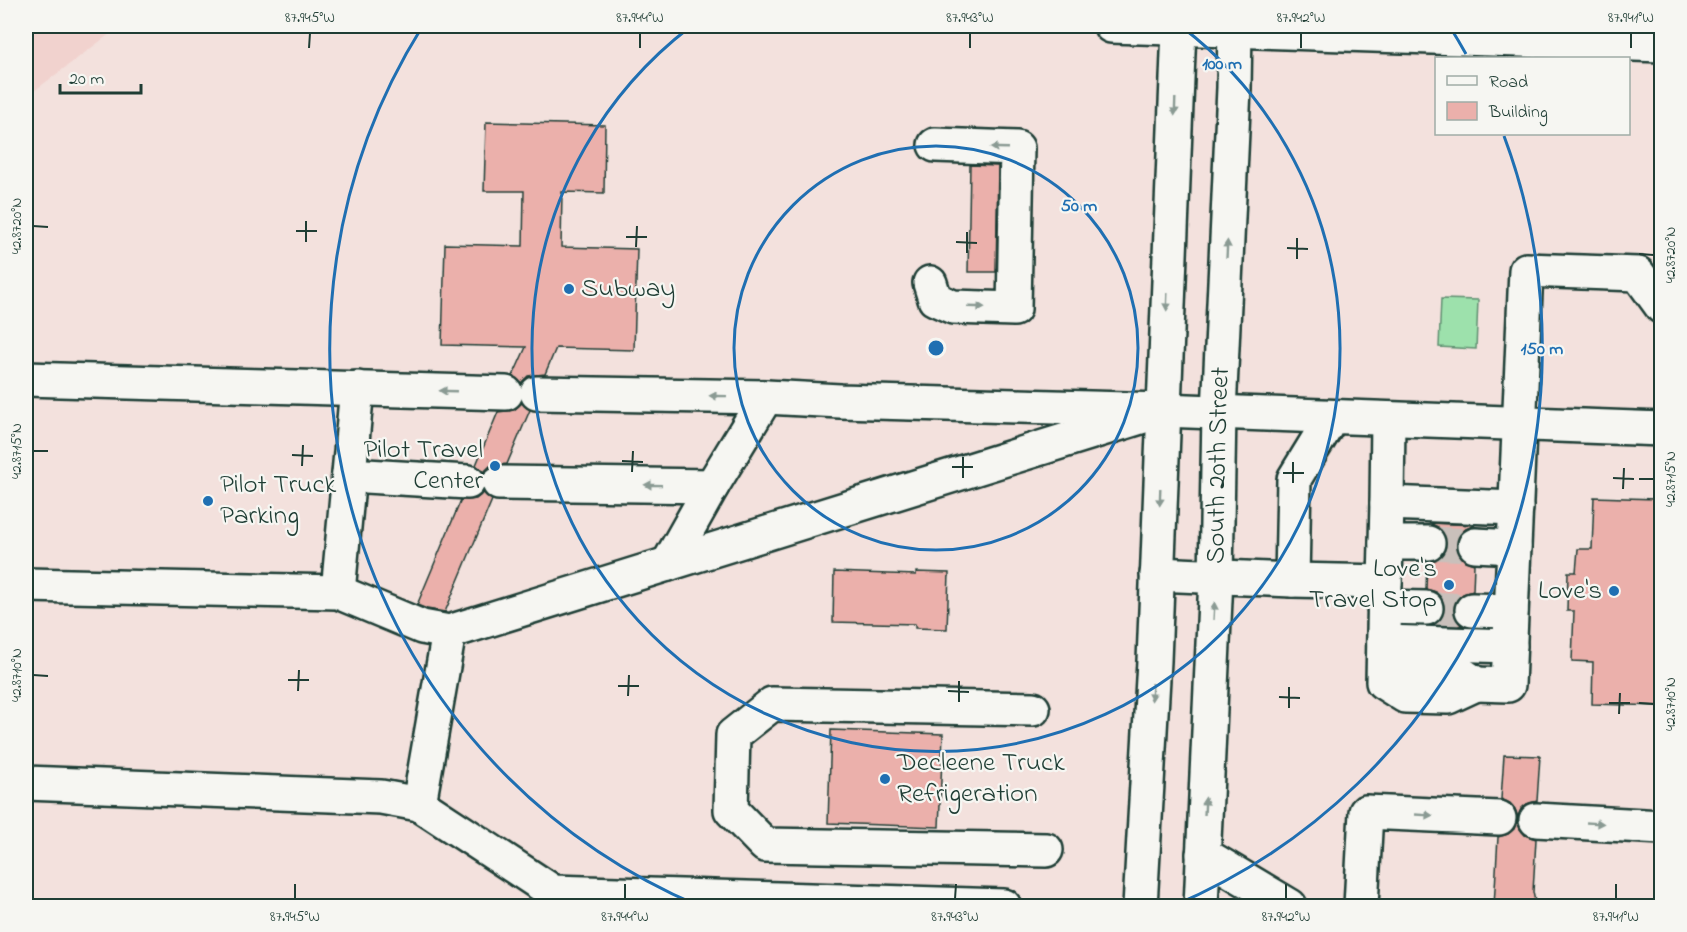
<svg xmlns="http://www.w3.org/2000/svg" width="1687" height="932" font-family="'Indie Flower',sans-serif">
<rect width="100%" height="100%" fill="#f3e1dd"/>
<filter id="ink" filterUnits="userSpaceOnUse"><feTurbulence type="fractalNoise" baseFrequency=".0167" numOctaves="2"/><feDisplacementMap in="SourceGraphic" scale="12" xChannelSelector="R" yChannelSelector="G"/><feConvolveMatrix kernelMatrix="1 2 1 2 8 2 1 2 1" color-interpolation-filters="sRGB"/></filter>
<g filter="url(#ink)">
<polygon fill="#f1d2ce" points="26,27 115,30 26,97"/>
<polygon fill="#9de1ac" stroke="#5e8f70" stroke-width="1.5" points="1441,299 1478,300 1476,349 1439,347"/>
<g fill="#ebb0ab" stroke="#1f3d34" stroke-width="1.5">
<polygon points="486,122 605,125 604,193 562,192 561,247 637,249 634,350 556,348 545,374 528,376 521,383 513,376 526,347 442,345 445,244 523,246 524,191 484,191"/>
<polygon points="970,165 998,166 996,272 968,272"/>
<polygon points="522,403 530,410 507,464 490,466 484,472 476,465 498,412 514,410"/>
<polygon points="483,493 492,500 445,612 427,609 417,605 461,500 476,499"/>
<polygon points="1594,497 1655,499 1654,514 1662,515 1662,706 1592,704 1593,662 1572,661 1574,611 1567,611 1568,572 1576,572 1578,549 1592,549"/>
<polygon points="1429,523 1475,525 1466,529 1460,534 1456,543 1459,554 1465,561 1474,564 1473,591 1463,594 1456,601 1453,609 1455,618 1462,626 1434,625 1442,618 1445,608 1442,599 1436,592 1426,589 1427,562 1438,559 1444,552 1447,542 1444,533 1438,527"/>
<polygon points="834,572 916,575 916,572 949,573 947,629 915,628 915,624 833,622"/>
<polygon points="831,730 943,734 939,827 828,823"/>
<polygon points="1504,755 1540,756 1537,801 1527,804 1521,809 1518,818 1515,809 1510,803 1501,799"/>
<polygon points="1517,820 1520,829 1525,835 1536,839 1533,892 1536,906 1494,906 1498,837 1508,834 1514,829"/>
</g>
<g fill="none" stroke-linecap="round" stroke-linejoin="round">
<g stroke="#c9c0bb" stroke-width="33" stroke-dasharray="33 16" stroke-linecap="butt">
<polyline points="1428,543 1475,545"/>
<polyline points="1426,608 1472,610"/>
</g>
<g stroke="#1f3d34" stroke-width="38">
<g id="minor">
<polyline points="930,283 935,299 953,307 1014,309 1017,148 935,145"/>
<polyline points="26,379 506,393"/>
<polyline points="537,393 766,397 840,401 1163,410 1662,429"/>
<polyline points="1388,419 1387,503 1516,508"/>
<polyline points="349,475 468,482"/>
<polyline points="499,483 712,486"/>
<polyline points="1386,543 1428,543"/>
<polyline points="1475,545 1514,547"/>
<polyline points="668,564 712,486 766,397"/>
<polyline points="1157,574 1292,580 1294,479 1332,417"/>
<polyline points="1292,580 1385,582 1383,682 1407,669 1454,669 1476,684 1448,697 1405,696 1383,682"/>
<polyline points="1385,582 1387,503"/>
<polyline points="26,585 338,592 422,627 449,632 1163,410"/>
<polyline points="338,592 357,388"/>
<polyline points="1384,607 1426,608"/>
<polyline points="1472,610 1511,611"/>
<polyline points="1384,642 1510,646"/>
<polyline points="1476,684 1508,685 1526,270 1638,274 1662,307"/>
<polyline points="1033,709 772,704 733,735 731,810 765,845 1046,850"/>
<polyline points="26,783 381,797 419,804 553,892 1004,906"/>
<polyline points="419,804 449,632"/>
<polyline points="1536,820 1662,827"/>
<polyline points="1203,854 1290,906"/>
<polyline points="1140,906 1154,661 1179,28"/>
<path id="s1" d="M1201 906 1216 578 1219 412 1234 88 1235 26"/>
<polyline points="1361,906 1366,812 1499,818"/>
</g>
</g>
<g stroke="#1f3d34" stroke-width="38">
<polyline id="major" points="1111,26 1662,45"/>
</g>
<use href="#minor" stroke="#f6f6f2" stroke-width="33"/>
<use href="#major" stroke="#f6f6f2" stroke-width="33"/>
</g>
<defs><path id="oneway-solid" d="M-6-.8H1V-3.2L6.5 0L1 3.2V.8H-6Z" transform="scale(1.5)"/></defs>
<g fill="#8a9a93">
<use href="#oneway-solid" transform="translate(1175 107) rotate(92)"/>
<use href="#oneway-solid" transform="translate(999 148) rotate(-178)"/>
<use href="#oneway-solid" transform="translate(1227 249) rotate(-87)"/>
<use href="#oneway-solid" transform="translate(1167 302) rotate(92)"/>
<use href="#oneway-solid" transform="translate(976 307) rotate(2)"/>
<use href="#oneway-solid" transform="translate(448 391) rotate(-178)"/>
<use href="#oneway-solid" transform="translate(718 396) rotate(-179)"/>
<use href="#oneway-solid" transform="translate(653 485) rotate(-179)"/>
<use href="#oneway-solid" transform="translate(1160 497) rotate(92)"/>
<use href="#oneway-solid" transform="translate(1214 611) rotate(-87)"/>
<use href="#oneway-solid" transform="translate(1152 692) rotate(93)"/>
<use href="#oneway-solid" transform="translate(1205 806) rotate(-87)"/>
<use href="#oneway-solid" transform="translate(1424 815) rotate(3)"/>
<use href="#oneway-solid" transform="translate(1595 823) rotate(3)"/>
</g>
</g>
<path fill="none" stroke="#1f3d34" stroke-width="2" d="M309 48 310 33M640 48V33M970 48V33M1301 48V33M1631 48V33M33 226 48 227M296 231H317M626 237H647M306 242V221M956 242 977 243M636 247 637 226M1287 248 1308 249M967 253V232M1639 254 1654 255M1297 259V238M33 451H48M292 455 313 456M622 461 643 462M302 466 303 445M952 467H973M632 472 633 451M1283 473H1304M963 478V457M1613 478 1634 479M1639 479H1654M1293 483V462M1623 489 1624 468M33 675 48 676M288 680H309M618 686H639M298 691 299 670M948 691 969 692M628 696 629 675M1279 697 1300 698M959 702V681M1609 703H1630M1639 703 1654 704M1289 708V687M1619 714 1620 693M295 899V884M625 899V884M955 899 956 884M1286 899V884M1616 899V884"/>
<g fill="none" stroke="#1f6fb2" stroke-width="3">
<circle cx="936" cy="348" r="202"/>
<path d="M1182 27A404 404 0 1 1 690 27"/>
<path d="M699 906A606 606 0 0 1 422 27M1450 27A606 606 0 0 1 1466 54M1504 136A606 606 0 0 1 1173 906"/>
</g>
<g fill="#1f6fb2" stroke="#f6f6f2" stroke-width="2">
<circle cx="569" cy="289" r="6"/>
<circle cx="495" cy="466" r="6"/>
<circle cx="208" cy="501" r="6"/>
<circle cx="1449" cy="585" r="6"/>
<circle cx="1614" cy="591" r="6"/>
<circle cx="885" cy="779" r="6"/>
</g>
<g text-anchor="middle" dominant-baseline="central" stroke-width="4.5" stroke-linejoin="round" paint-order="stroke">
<g font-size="27" fill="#1f3d34" stroke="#f6f6f2" text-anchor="start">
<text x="581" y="289">Subway</text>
<text x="483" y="450" text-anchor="end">Pilot Travel<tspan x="483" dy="31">Center</tspan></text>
<text x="220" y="485">Pilot Truck<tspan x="220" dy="31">Parking</tspan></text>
<text x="1437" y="569" text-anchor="end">Love's<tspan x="1437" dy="31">Travel Stop</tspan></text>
<text x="1602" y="591" text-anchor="end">Love's</text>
<text x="897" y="763">Decleene Truck<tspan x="897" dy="31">Refrigeration</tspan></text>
</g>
<g font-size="27" fill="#1f3d34" stroke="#f6f6f2">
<text stroke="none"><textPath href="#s1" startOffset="441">South 20th Street</textPath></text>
</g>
</g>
<circle cx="936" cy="348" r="9" fill="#1f6fb2" stroke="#f6f6f2" stroke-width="3"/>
<g font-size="18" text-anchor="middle" font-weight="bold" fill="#1f6fb2" stroke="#f6f6f2" stroke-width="4.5" stroke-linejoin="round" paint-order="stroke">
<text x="1222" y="69">100 m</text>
<text x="1079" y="211">50 m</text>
<text x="1542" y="354">150 m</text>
</g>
<rect width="1687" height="932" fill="none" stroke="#f6f6f2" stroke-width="66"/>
<rect x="1435" y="57" width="195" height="78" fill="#f6f6f2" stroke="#a0aca6" stroke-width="1.5"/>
<rect x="1447" y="76" width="30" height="9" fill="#f6f6f2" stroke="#a0aca6" stroke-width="1.5"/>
<text x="1489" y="87" font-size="18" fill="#1f3d34">Road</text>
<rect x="1447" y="102" width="30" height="18" fill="#ebb0ab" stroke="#a0aca6" stroke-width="1.5"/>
<text x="1489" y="117" font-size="18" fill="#1f3d34">Building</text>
<path d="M60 84v9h81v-9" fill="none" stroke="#1f3d34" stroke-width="3"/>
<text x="69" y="84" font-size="18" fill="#1f3d34" stroke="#f6f6f2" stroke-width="4.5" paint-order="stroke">20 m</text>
<rect x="33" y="33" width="1621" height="866" fill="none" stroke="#1f3d34" stroke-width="2"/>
<g font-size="15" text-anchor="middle" fill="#1f3d34">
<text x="310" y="22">87.945°W</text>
<text x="640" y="22">87.944°W</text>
<text x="970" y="22">87.943°W</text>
<text x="1301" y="22">87.942°W</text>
<text x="1631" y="22">87.941°W</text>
<text transform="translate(16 226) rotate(-90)" y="5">42.8720°N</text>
<text transform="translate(1670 255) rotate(-90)" y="5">42.8720°N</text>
<text transform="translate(16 451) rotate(-90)" y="5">42.8715°N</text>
<text transform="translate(1670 479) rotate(-90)" y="5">42.8715°N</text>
<text transform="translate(16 675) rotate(-90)" y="5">42.8710°N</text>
<text transform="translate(1670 704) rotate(-90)" y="5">42.8710°N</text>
<text x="295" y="921">87.945°W</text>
<text x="625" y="921">87.944°W</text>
<text x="955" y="921">87.943°W</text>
<text x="1286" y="921">87.942°W</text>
<text x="1616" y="921">87.941°W</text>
</g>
</svg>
